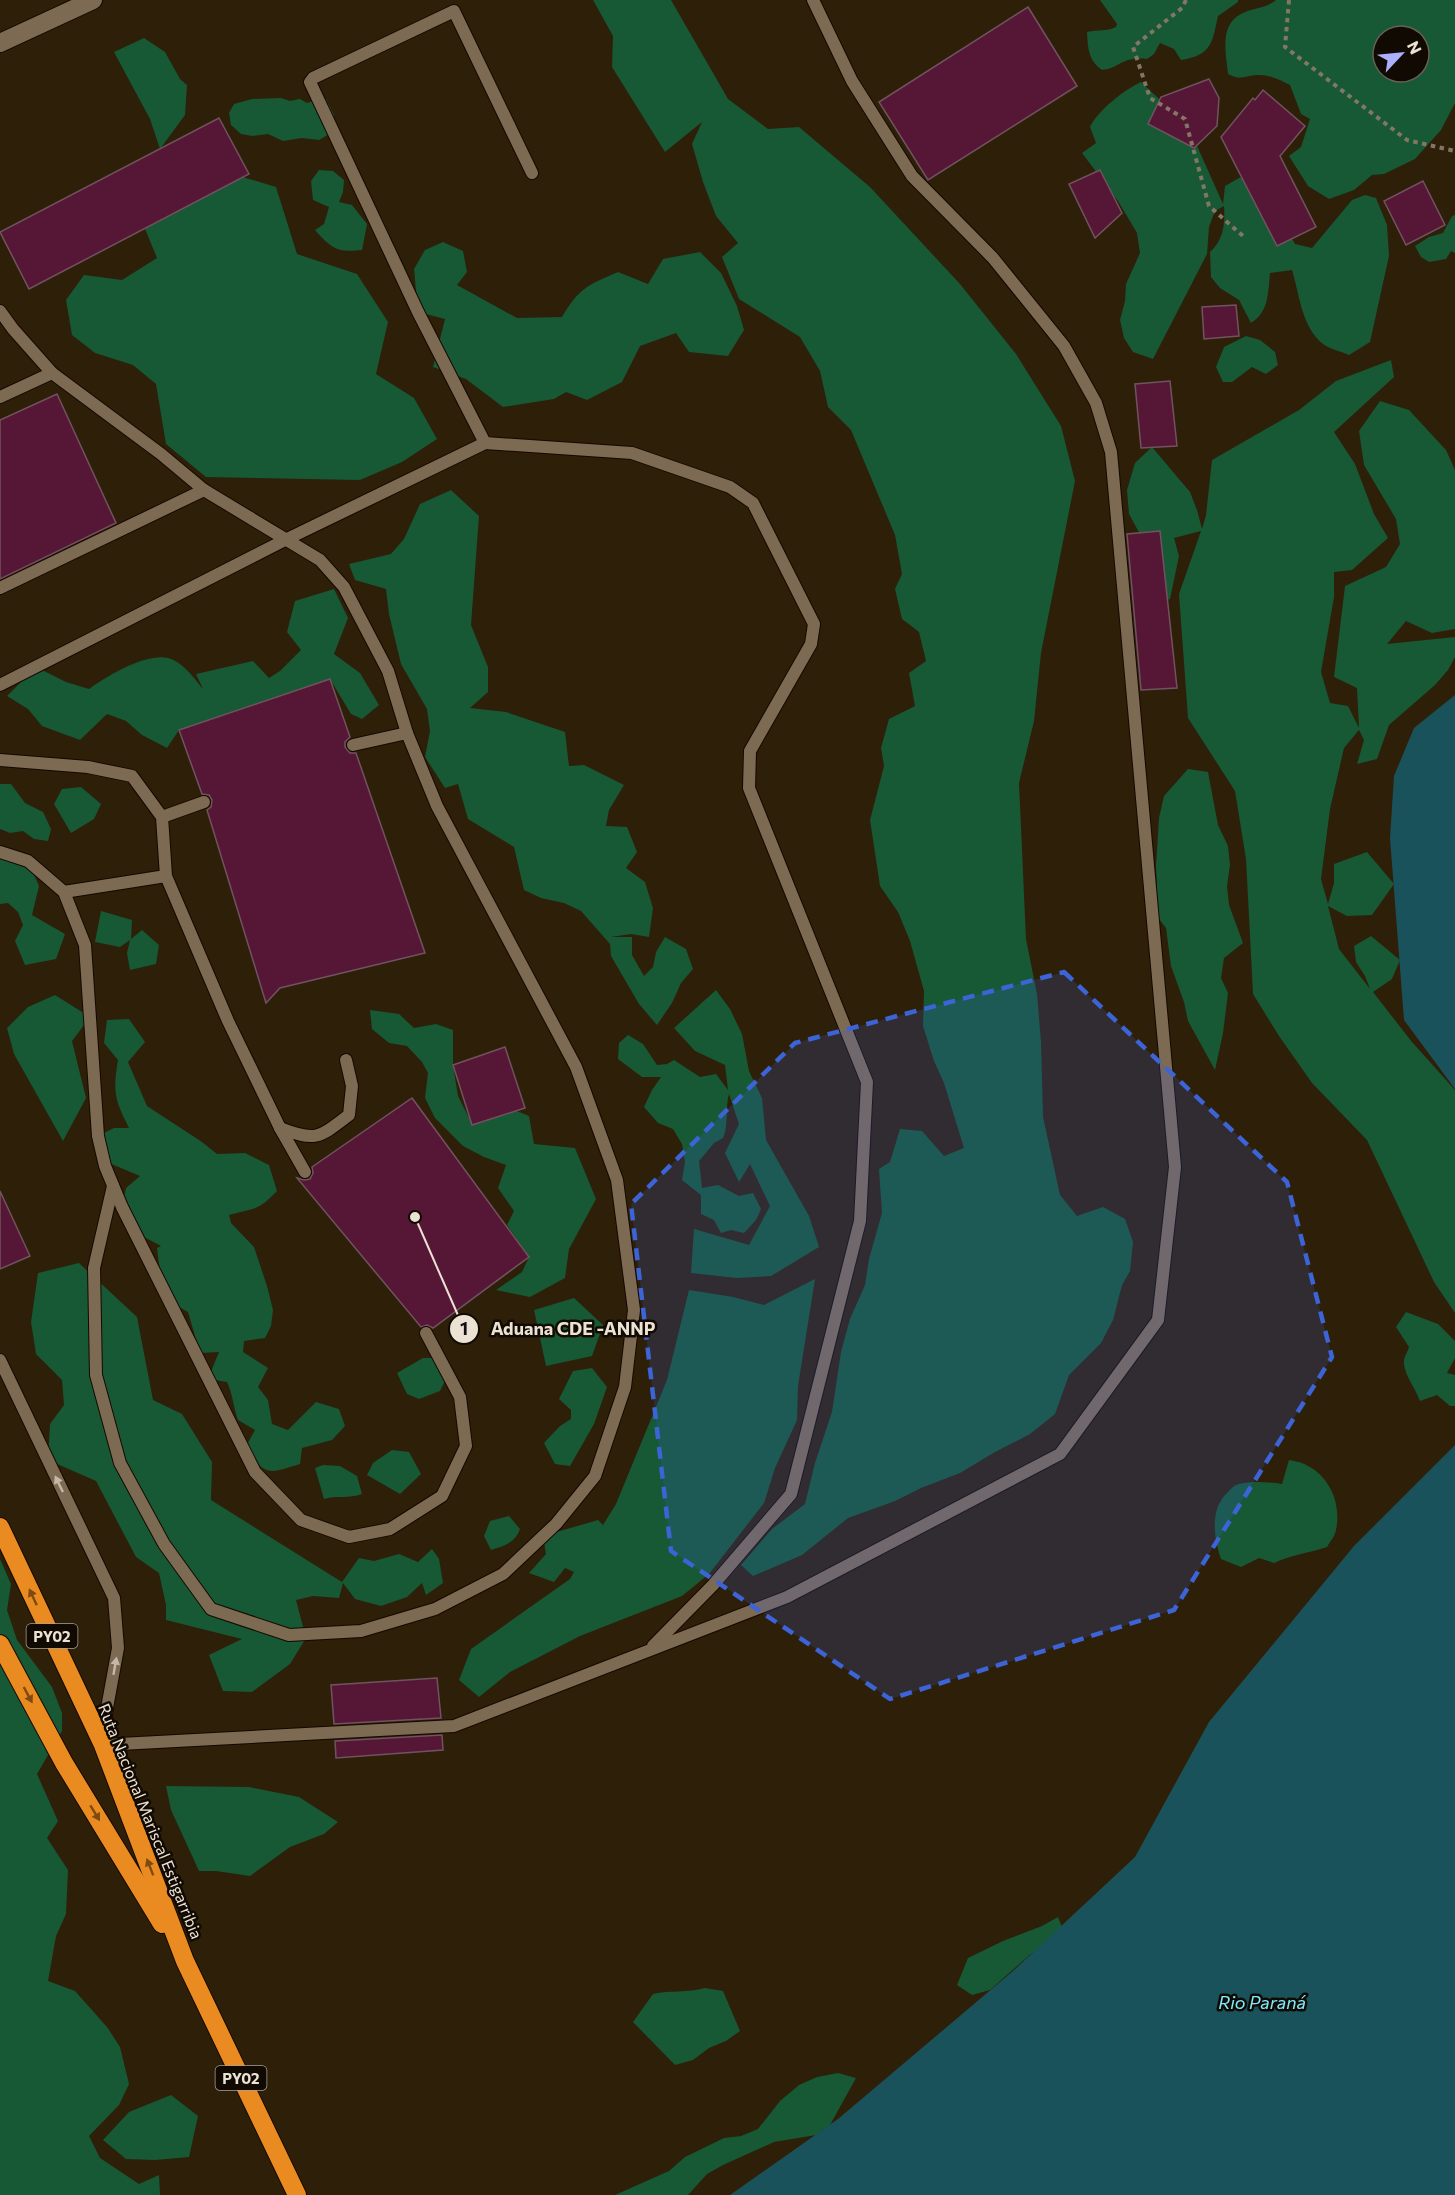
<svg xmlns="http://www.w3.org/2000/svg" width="1455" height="2195" font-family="Commissioner,sans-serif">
<rect width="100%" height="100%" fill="#2e1f08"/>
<g fill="#175835" fill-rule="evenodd">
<polygon points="593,0 671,0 728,99 768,129 799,127 870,187 960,284 1016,354 1061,426 1075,481 1041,653 1034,721 1019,783 1026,939 1037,994 1041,1042 1043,1117 1060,1195 1077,1216 1103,1207 1125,1219 1133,1242 1130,1271 1122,1285 1113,1320 1101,1343 1069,1375 1055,1414 1030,1434 995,1452 960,1473 921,1488 895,1501 848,1518 802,1555 753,1576 741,1565 772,1529 805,1504 815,1463 832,1412 841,1352 850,1319 865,1285 869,1259 882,1213 879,1169 890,1162 900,1129 922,1131 944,1156 964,1148 944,1083 934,1061 923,1026 924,991 910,941 898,912 880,886 870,820 884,766 881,748 889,719 915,706 909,673 926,661 919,632 902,619 895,589 902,574 895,535 851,430 828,407 820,371 800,337 739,299 722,257 738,243 716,216 703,182 692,144 702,122 665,152 612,67 613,36"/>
<path d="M1100 0H1238V2L1218 16C1212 43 1212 55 1181 60L1174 49 1160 43 1154 54 1147 59C1121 56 1121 68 1102 70 1088 60 1088 48 1087 32 1098 29 1106 32 1116 27L1117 24Z"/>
<path d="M1276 0H1455V103L1441 130 1415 159 1384 174 1372 175 1354 190 1329 199 1308 186 1289 156 1301 147 1310 119 1301 114 1290 85C1280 80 1268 74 1257 75 1243 76 1241 81 1228 74 1226 54 1219 25 1241 14 1254 7 1263 10 1276 0ZM1383 36H1419V72H1383Z"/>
<polygon points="144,38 165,52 180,79 187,85 185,115 160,149 150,119 114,52"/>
<path d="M1141 82 1173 112 1185 119 1223 204 1225 186 1239 178 1255 173 1295 244 1312 248 1352 200 1365 195 1376 198 1387 225 1389 256 1370 342 1349 355C1342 352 1328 348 1323 344 1301 326 1300 296 1292 270L1270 273C1268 293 1269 312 1251 323L1239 300 1220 288 1211 277 1210 252C1224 239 1225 224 1224 206L1215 211 1209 227 1207 254 1153 359 1133 352 1124 338 1120 320 1125 301 1126 284 1140 253 1137 233 1118 201 1082 153 1096 143 1090 127C1098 110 1124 90 1141 82Z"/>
<polygon points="281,98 290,101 300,99 307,103 320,99 326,99 334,115 331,133 319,140 302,138 283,141 268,134 252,136 241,134 231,125 229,113 234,104 252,99"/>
<path d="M319 170 333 171 344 180 343 192 339 202 352 205 367 224 362 250C337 253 331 248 315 230L324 224 329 207 313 200 311 181Z"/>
<polygon points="223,171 276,187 297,254 357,274 388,322 376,374 414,398 437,439 402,462 360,480 206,477 166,444 156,384 133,365 95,353 72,335 66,300 84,275 122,280 157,258 141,219"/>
<polygon points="1455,215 1455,253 1451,251 1446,259 1429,262 1421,257 1415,246 1429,237 1443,233 1452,216"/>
<path d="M443 242 463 251 467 272 457 285 517 318 562 317C579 288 588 285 618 272L648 284 663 259 700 252 721 273 737 306 744 330 728 356 689 352 676 333 640 346 622 382 587 400 566 392 554 399 503 407 466 379 433 367 445 319 418 312 414 269 425 250Z"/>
<polygon points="1246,336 1260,340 1275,352 1278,365 1266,374 1252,367 1232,382 1223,382 1216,367 1224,347"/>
<polygon points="1391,360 1394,377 1334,432 1355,464 1374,514 1388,538 1352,570 1334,572 1334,597 1321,672 1330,703 1348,706 1359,728 1357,688 1334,677 1345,586 1386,567 1400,544 1396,519 1364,465 1359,431 1380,401 1409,410 1446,450 1455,470 1455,629 1432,633 1406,621 1387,644 1455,637 1455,657 1448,670 1435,685 1389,725 1377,759 1357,764 1364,740 1359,730 1344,748 1330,809 1321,879 1328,904 1334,883 1334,864 1367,852 1394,884 1372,915 1347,916 1328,906 1339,949 1370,989 1365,976 1356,962 1354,946 1371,936 1400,960 1392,979 1373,992 1412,1042 1455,1090 1455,1313 1434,1282 1367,1140 1312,1083 1279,1036 1253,994 1246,859 1235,791 1188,718 1179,594 1201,531 1174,538 1179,556 1170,599 1153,604 1147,547 1129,514 1127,490 1135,463 1152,447 1190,492 1197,510 1202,529 1206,515 1212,460 1299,410 1336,381"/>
<polygon points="451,490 479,516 471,625 488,667 488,692 470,708 506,712 565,732 569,766 584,765 624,785 609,810 606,826 627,827 637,852 626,868 645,882 653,908 649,937 631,934 611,937 632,937 632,955 644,976 653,967 656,952 665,937 686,949 693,969 681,983 672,1003 657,1025 639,1004 611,956 610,944 581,911 564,903 541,898 524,890 514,847 468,819 458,784 445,788 425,757 430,731 427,709 401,664 389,614 386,589 355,580 349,564 391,554 404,539 420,504"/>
<path d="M334 589 348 618 334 654 360 673 379 705 362 719 351 714 330 679 179 730 167 748 142 735 126 721 107 714 80 740 42 726 28 709 7 696 36 667 66 682 89 689C107 676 145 653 168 658 183 662 194 678 203 689L196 674 253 661 269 678 280 671 301 650 287 632 295 601Z"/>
<polygon points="1188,769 1208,772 1218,825 1228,846 1230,865 1227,886 1229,905 1243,943 1224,958 1221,978 1228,993 1223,1033 1215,1070 1188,1021 1184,1002 1171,966 1166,928 1153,911 1157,888 1156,866 1159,818 1164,796"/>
<polygon points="0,784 11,784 25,803 43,812 51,829 48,841 34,839 23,831 10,833 0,829"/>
<polygon points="81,787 101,804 94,819 71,833 54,804 62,789"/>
<polygon points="0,852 28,861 39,886 32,915 65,934 56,959 25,965 15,941 23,925 18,912 8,903 0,904"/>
<polygon points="101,911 132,920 131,939 142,930 159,945 156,964 130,970 127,953 130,940 120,947 95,942"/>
<path d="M716 990 730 1009 742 1034 749 1071 762 1098 766 1140 809 1216 819 1247 771 1276 737 1278 691 1273 694 1229 749 1245 770 1206 750 1164 739 1182 725 1153 739 1124 729 1094C725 1108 729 1124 723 1138L714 1143 699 1161 702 1188 718 1185 739 1196 753 1193 761 1209 756 1220 744 1233 731 1230 721 1233 714 1220 701 1214V1195L682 1180 685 1162 682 1144 673 1129 658 1123 644 1107 652 1090 661 1077H642L618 1059 619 1043 628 1035 643 1044 657 1065 667 1064 674 1060 700 1077 716 1074 728 1090 725 1065 695 1051 674 1028Z"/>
<polygon points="55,995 90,1017 72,1041 86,1098 63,1141 14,1054 7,1028 28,1007"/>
<polygon points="370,1010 399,1014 414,1028 436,1024 453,1030 453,1065 458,1096 472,1124 504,1106 529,1116 534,1144 575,1148 596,1199 569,1249 565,1278 530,1297 496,1290 522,1272 529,1257 507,1225 514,1211 498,1188 506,1165 484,1157 463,1146 435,1118 425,1098 428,1073 422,1062 407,1046 389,1043 372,1029"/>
<path d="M129 1019 145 1042 128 1062 147 1106 202 1142 217 1154 245 1153 269 1165 277 1191C257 1212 254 1208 229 1215L231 1223 254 1247 267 1286 273 1310 271 1326 265 1338 244 1341 243 1352 268 1368 258 1387 268 1400 272 1424 288 1430 316 1402 339 1409 345 1426 332 1440 302 1448 300 1464C267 1474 268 1476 244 1450L255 1430 238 1420C233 1406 233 1395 227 1382L208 1379 219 1352 200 1353 188 1312 179 1307 162 1288 157 1248 161 1246 144 1237 122 1207 126 1188 140 1176 109 1163 98 1136 114 1128H129C114 1099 113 1091 118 1060L104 1043 107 1020Z"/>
<polygon points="79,1263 137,1317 153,1400 182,1414 212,1462 211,1500 342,1582 359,1558 374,1561 399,1554 418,1562 432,1549 439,1559 443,1583 426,1595 422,1583 407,1597 381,1606 355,1599 343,1583 339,1598 313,1596 296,1600 306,1638 290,1664 252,1692 223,1691 209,1655 242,1639 166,1620 166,1605 159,1573 136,1557 96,1481 48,1460 50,1424 64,1405 62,1380 36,1354 31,1322 38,1273"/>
<polygon points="815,1279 798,1386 797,1420 775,1468 764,1503 709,1574 682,1596 580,1636 510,1672 479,1697 459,1680 471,1649 570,1579 574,1572 565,1568 554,1582 529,1573 546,1554 543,1536 598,1520 603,1525 616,1504 667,1380 689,1290 733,1297 764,1305"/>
<polygon points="574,1298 603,1325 592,1356 546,1366 534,1310"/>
<path d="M1406 1312 1438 1324 1455 1341V1358L1447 1373 1455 1375V1406H1450L1437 1395 1420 1401C1416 1389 1403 1373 1404 1361 1404 1357 1408 1351 1409 1347L1396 1327Z"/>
<polygon points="423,1358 439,1358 448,1375 440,1391 419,1399 407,1394 397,1373"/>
<polygon points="592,1368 607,1387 594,1424 570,1466 555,1464 544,1443 560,1426 571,1419 571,1410 559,1399 573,1371"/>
<polygon points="392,1450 409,1452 421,1474 400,1494 367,1475 373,1463"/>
<path d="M1289 1460C1323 1464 1343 1497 1336 1530 1335 1536 1330 1542 1327 1547 1309 1553 1291 1555 1274 1563L1259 1558 1241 1567 1221 1559C1214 1538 1209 1509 1228 1492 1231 1489 1234 1485 1239 1484 1253 1481 1268 1482 1282 1484Z"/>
<path d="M323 1465 340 1466 357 1476 362 1494C349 1499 338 1495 324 1499L315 1468Z"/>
<path d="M509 1516 520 1529C515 1543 504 1546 491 1550L484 1536 490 1521Z"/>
<polygon points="0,1559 11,1584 7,1610 17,1640 52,1687 62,1713 62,1731 37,1774 58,1821 47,1838 68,1870 66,1914 56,1936 48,1981 75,1991 107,2027 120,2047 129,2084 119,2105 89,2136 100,2158 139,2184 159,2175 160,2195 0,2195"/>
<polygon points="166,1786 249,1787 299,1797 338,1822 324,1834 290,1847 250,1876 216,1871 199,1871 171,1810"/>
<polygon points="1058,1917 1065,1935 1032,1953 990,1990 972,1995 957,1985 968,1958 1003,1941 1042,1926"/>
<path d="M705 1988 723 1991 740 2031 726 2041 709 2048 693 2060 675 2065 633 2022 653 1994C671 1990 687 1993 705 1988Z"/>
<polygon points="838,2073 856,2078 830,2125 816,2135 774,2142 723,2165 707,2174 688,2195 615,2195 669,2171 685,2157 724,2138 741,2136 758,2129 780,2101 799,2085 817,2077"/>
<polygon points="171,2095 198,2116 189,2157 155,2160 126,2159 103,2140 129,2112"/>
</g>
<g fill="#1a525c">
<polygon points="1455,695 1455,1089 1404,1020 1390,838 1394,776 1414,728"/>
<polygon points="1455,1445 1455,2195 730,2195 838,2119 1013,1971 1135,1857 1209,1722 1354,1546"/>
</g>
<g fill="#561737" stroke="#71535f" stroke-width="1.5">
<polygon points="1028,7 1077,86 928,180 879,102"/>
<polygon points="1209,79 1219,98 1217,126 1194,148 1148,124 1161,97"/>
<polygon points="1263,90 1305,126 1280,156 1316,227 1277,246 1221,137 1253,98 1255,100"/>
<polygon points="219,118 249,174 29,289 0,232"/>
<polygon points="1100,170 1122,213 1095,238 1069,184"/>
<polygon points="1423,181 1445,225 1406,245 1384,201"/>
<polygon points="1236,305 1239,336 1204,339 1202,307"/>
<polygon points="1170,381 1177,446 1141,448 1135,384"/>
<polygon points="57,394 116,523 0,579 0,420"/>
<polygon points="1160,531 1177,688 1141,690 1127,534"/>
<polygon points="330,679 350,737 345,742 345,747 350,753 356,753 425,953 280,988 266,1003 207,810 211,807 212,800 209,795 202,794 179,730"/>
<polygon points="505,1047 525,1108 472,1125 453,1065"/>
<polygon points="412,1098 529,1257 433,1328 427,1325 421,1327 297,1178 304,1180 310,1179 313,1173 312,1167"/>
<polygon points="0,1191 30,1256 0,1269"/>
<polygon points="437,1678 441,1718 334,1724 331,1685"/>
<polygon points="442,1735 443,1750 336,1758 335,1741"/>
</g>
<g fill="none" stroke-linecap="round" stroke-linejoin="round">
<g stroke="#160800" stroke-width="14">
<g id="lane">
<polyline points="532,173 454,11 313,78 310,82 418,312 485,443 632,453 730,487 753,503 814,624 811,644 750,751 749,788 867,1082 860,1221 791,1494 713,1585 653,1646"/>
<polyline points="0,311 13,329 52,373 161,454 204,490 320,560 344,587 388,671 407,733 437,806 576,1067 617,1180 634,1310 625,1387 595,1476 556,1524 503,1574 435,1609 361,1631 289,1635 211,1609 164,1544 120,1463 96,1375 94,1268 113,1186"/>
<polyline points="0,397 52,373"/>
<polyline points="0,588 204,490"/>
<polyline points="0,685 285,540 485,443"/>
<polyline points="353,745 407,733"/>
<polyline points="0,760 88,767 132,776 162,817 166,876 228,1021 280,1128 305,1172"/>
<polyline points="162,817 204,802"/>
<polyline points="0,852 28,861 64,892 85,945 98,1136 105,1166 122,1207 255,1472 301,1520 349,1537 390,1529 442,1496 466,1446 460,1397 426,1333"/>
<polyline points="64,892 166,876"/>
<path d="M280 1128C316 1142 319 1138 349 1115L352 1086 346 1060"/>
<polyline points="0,1360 114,1598 118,1648 105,1719 103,1745 120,1744 454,1726 787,1597 1060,1454 1158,1320 1175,1167 1111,452 1096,403 1064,346 993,258 912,176 852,81 813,0"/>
</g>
</g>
<g stroke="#160800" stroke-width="20">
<polyline id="secondary" points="0,43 93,0"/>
</g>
<g stroke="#160800" stroke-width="20">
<g id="highway">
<polyline points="0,1527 103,1745 185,1961 297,2195"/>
<polyline points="0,1644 64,1763 162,1924"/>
</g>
</g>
<g stroke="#837663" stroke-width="4" stroke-dasharray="4.5 4.5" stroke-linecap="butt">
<polyline points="1186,0 1182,8 1133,47 1150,98 1185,119 1209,206 1243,236"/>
<polyline points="1289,0 1285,47 1407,140 1455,151"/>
</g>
<use href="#lane" stroke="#7d6a52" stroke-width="12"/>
<use href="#secondary" stroke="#7d6a52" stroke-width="18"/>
<use href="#highway" stroke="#e98b20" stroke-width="18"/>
</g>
<defs><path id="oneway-solid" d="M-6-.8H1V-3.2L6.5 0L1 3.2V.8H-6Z" transform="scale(1.5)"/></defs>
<g fill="#c5b8a6">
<use href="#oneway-solid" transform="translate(59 1484) rotate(-116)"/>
<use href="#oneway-solid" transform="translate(115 1666) rotate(-80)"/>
</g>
<g fill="#7d4a12">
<use href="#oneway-solid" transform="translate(33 1597) rotate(-115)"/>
<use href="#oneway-solid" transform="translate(28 1695) rotate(62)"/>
<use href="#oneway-solid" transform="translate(95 1813) rotate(59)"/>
<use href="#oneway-solid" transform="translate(150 1867) rotate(-111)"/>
</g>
<path fill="#3c64d7" fill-opacity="0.2" stroke="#3c64d7" stroke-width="4.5" stroke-dasharray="12 8" stroke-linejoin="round" d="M1064 972 1287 1182 1332 1357 1174 1610 890 1699 671 1551 631 1204 795 1043Z"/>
<g text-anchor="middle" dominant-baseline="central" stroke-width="5" stroke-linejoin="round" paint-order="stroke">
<g fill="#110a03" stroke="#aaa195" stroke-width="1.5">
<rect x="26.5" y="1624" width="51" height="24" rx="4.5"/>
<rect x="215.5" y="2066" width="51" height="24" rx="4.5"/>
</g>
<g font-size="15" font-weight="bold" fill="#ece2d4">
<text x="52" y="1636">PY02</text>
<text x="241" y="2078">PY02</text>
</g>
<g font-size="16" fill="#ece2d4" stroke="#110a03">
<text transform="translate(151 1821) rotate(68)">Ruta Nacional Mariscal Estigarribia</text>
</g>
<g font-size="18" font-style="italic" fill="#80ebff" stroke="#110a03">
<text x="1262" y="2002">Rio Paraná</text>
</g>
</g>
<path fill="none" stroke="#ece2d4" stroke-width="2" d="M415 1217L464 1329"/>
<g fill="#ece2d4" stroke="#110a03" stroke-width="2">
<circle cx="415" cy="1217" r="6"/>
<circle cx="464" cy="1329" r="15"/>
</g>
<g font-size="18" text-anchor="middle" font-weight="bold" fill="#111">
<text x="464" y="1335">1</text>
</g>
<g font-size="18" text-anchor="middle" font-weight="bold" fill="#ece2d4" stroke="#110a03" stroke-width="5" stroke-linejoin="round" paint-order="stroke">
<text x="573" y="1335">Aduana CDE -ANNP</text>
</g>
<g transform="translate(1401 54) rotate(64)"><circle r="28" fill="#110a03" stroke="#696057" stroke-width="1.5"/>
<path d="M0-4.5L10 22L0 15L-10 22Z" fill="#aab0fb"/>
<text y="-9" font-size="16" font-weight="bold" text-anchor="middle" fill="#ece2d4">N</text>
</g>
</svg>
